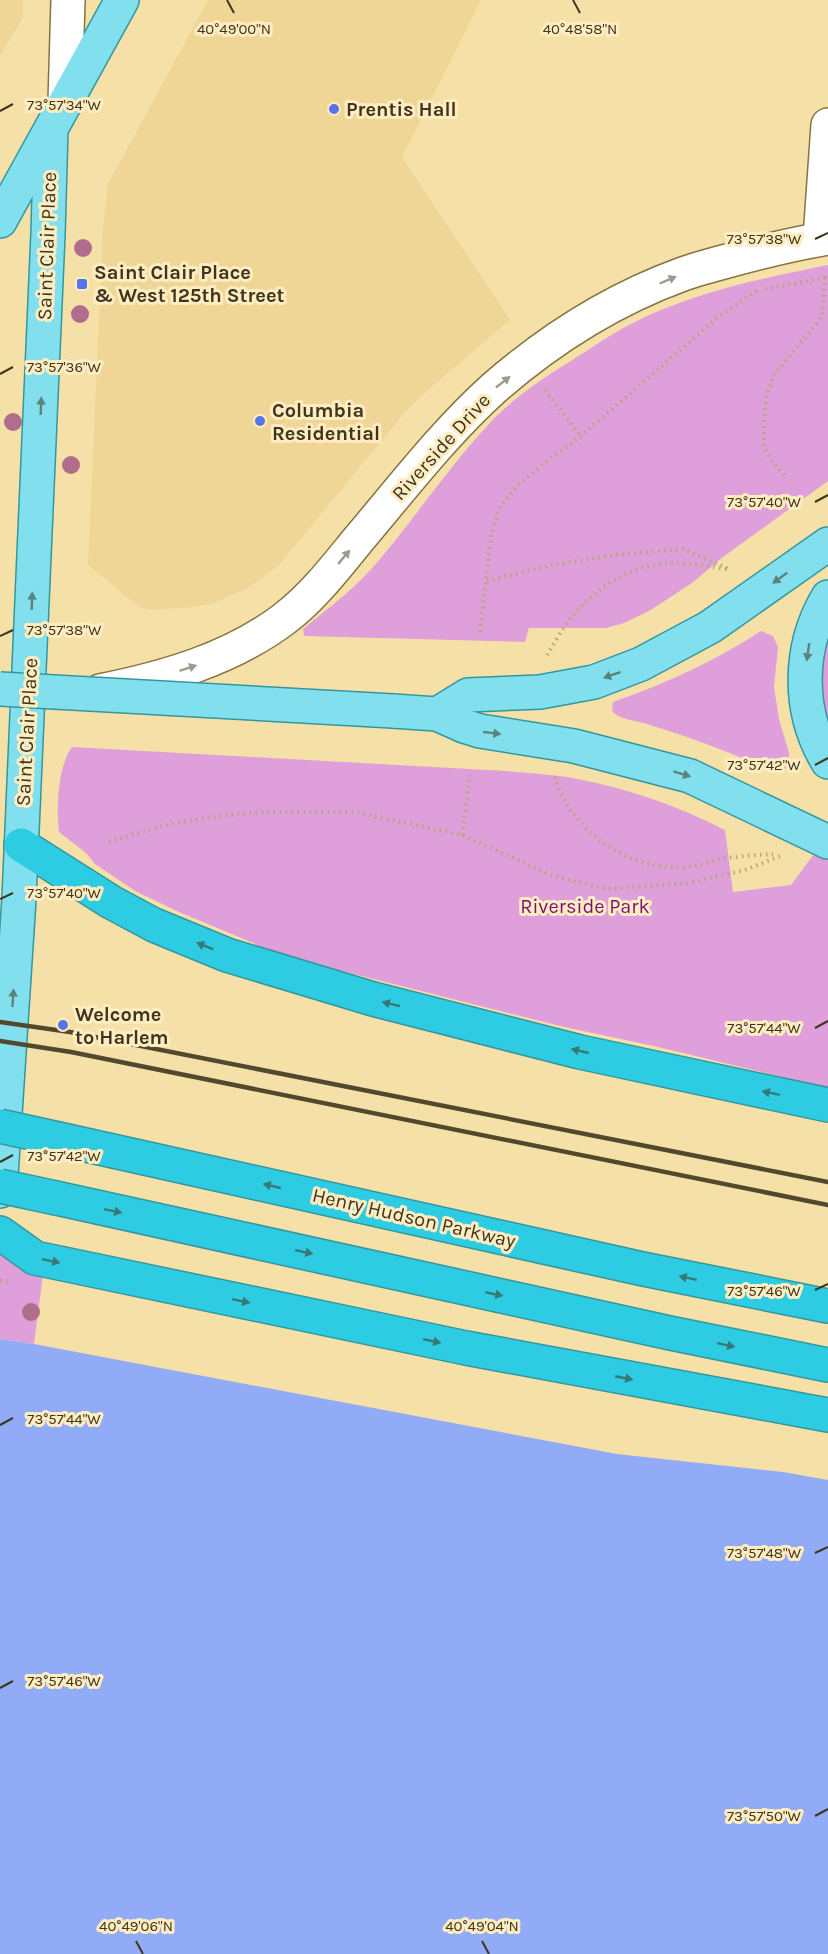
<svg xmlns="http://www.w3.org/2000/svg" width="828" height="1954" font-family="Karla,sans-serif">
<rect width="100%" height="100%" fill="#f5e0a8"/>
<g fill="#efd696">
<polygon points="0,0 23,0 23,17 0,56"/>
<polygon points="208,0 481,0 402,157 510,320 437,382 408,409 278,566 248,588 214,603 193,607 155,610 141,608 88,565 103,227 108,184"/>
</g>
<g fill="#df9fda">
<path d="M828 265V481L723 557 692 583 649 611 624 623 606 628H529L525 642 304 636 303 629C330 607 358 586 380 559 417 515 449 467 488 425 512 399 541 379 571 361 591 348 611 334 633 323 692 293 763 278 828 265Z"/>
<polygon points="828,623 828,731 818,698"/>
<path d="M761 631 773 636 778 647 774 687 779 719 789 753V762L785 769 776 773C735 754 693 738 650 725 640 721 619 720 612 711L613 702C665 684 715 661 761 631Z"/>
<path d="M72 747 506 771C526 773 547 774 567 777 622 787 675 804 725 830L733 892 791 885 828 835V1088L654 1046 564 1027 334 969 272 951 179 912 135 891 95 864 86 853 59 832C56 808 58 766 72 747Z"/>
<polygon points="0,1249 45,1259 34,1344 0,1339"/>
</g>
<polygon fill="#91abf7" points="0,1339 34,1344 617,1454 783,1472 828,1480 828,1954 0,1954"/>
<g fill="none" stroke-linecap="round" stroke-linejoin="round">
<g stroke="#86733e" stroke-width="36">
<g id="minor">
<polyline points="65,102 68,0"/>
<polyline points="820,239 828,125"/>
<path d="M100 691C165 678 231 659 284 619 313 597 335 568 358 540 402 488 444 433 494 388 549 340 614 299 683 274 697 269 712 265 727 261 760 252 793 244 828 238"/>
</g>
</g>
<g stroke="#34979e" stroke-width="36">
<g id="major">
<polyline points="0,221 122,0"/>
<path d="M828 597C798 647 797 712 828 762"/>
<polyline points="393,711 437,714 464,726 480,731 574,746 690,776 828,842"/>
<polyline points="437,714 468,695 540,692 594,682 641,664 710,627 828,544"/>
<polyline points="0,1191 19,899 48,234 51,129"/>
</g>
</g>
<g stroke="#34979e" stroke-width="36">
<g id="highway">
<polyline points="21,845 111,902 154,925 227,955 373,999 580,1052 828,1105"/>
<polyline points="59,1139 643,1269 828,1306"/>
<polyline points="56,1198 670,1333 828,1365"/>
<polyline points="0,1233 35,1258 466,1348 828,1415"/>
</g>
</g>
<g stroke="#b7a679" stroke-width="4" stroke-dasharray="1.5 4.5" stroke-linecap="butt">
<polyline points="765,289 825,278 822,317 774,375 767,394 764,417 764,445 770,459 786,477"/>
<polyline points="545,390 581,436"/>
<polyline points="487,581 552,565 614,555 683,549 731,570"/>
<polyline points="480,632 491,536 499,508 517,486 542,465 581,436 716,319 757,290"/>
<path d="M547 655C554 644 561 631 569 620 594 588 630 565 671 563 689 562 709 567 726 569"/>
<path d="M555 777C571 832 629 871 686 867 700 866 713 860 727 858 742 856 758 855 773 854"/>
<polyline points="462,835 470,775"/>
<polyline points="109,842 162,826 210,817 265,812 354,812 462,835 553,876 607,889 690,883 745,870 780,856"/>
<polyline points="0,1280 9,1282"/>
</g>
<use href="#minor" stroke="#fff" stroke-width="33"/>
<use href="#major" stroke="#82e0ee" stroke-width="33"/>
<use href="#highway" stroke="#2ecce2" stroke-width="33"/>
<g stroke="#52482e" stroke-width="4.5">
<polyline points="0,1022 70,1032 828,1182"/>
<polyline points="0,1041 71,1052 828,1205"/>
</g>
<g stroke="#34979e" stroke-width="36" stroke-linecap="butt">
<polyline id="major-bridge" points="0,689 393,711"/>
</g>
<g stroke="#34979e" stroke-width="36" stroke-linecap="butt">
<g id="highway-bridge">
<polyline points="0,1126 59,1139"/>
<polyline points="0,1186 56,1198"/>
</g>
</g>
<use href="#major-bridge" stroke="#82e0ee" stroke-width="33"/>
<use href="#highway-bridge" stroke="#2ecce2" stroke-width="33"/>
</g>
<g fill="#b06e8c">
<circle cx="83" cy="248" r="9"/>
<circle cx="80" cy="314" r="9"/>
<circle cx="13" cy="422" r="9"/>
<circle cx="71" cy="465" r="9"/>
<circle cx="31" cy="1312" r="9"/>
</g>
<defs><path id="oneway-solid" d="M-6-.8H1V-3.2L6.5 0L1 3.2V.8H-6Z" transform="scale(1.5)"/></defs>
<g fill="#9e9a8f">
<use href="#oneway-solid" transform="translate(668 280) rotate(-23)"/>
<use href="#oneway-solid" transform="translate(503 382) rotate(-38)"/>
<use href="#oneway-solid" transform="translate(344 557) rotate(-50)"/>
<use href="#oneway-solid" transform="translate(188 668) rotate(-18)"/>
</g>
<g fill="#5d827c">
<use href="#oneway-solid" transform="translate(41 406) rotate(-88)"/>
<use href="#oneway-solid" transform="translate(780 578) rotate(144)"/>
<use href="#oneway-solid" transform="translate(32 601) rotate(-88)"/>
<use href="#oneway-solid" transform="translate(808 652) rotate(98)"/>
<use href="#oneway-solid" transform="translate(612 675) rotate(161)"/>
<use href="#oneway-solid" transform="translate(492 733) rotate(7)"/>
<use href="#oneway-solid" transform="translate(682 774) rotate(17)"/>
<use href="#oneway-solid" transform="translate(13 998) rotate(-86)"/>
</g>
<g fill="#377977">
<use href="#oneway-solid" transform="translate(205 946) rotate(-158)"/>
<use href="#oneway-solid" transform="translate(391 1004) rotate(-166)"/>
<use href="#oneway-solid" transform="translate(580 1051) rotate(-167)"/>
<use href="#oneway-solid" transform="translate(771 1093) rotate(-168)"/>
<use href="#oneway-solid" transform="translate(272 1186) rotate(-167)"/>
<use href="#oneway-solid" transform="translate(113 1211) rotate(12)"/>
<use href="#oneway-solid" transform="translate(304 1252) rotate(12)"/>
<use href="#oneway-solid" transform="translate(51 1261) rotate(12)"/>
<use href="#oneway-solid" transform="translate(688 1278) rotate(-168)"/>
<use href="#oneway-solid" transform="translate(494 1294) rotate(12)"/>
<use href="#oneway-solid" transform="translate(241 1301) rotate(12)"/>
<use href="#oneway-solid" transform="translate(432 1341) rotate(12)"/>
<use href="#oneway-solid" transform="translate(726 1345) rotate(12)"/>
<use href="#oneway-solid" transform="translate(624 1378) rotate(11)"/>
</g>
<path fill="none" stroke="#3e351f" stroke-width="2" d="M227 0 234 13M573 0 580 13M0 111 13 104M815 239 828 233M0 374 13 367M815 502 828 495M0 636 13 630M815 765 828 758M0 899 13 893M815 1028 828 1021M0 1162 13 1155M815 1290 828 1284M0 1425 13 1418M815 1553 828 1547M0 1688 13 1681M815 1816 828 1809M136 1941 143 1954M482 1941 489 1954"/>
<g fill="#5574e9" stroke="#ffedc1" stroke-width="2">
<circle cx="334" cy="109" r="6"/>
<rect x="76" y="278" width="12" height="12" rx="3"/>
<circle cx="260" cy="421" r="6"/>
<circle cx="63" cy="1025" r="6"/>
</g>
<g text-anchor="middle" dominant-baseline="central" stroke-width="6" stroke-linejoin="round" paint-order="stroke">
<g font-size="20" font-weight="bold" fill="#3e351f" stroke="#ffedc1" text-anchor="start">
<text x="346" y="109">Prentis Hall</text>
<text x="94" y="272">Saint Clair Place<tspan x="94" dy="23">&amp; West 125th Street</tspan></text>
<text x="272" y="410">Columbia<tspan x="272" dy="23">Residential</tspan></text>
<text x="75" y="1014">Welcome<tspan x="75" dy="23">to Harlem</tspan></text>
</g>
<g font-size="20" fill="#3e351f" stroke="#ffedc1">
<text transform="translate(47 246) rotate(-88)">Saint Clair Place</text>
<text transform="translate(441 447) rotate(-48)">Riverside Drive</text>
<text transform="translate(27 732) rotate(-87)">Saint Clair Place</text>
<text transform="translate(414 1218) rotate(13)">Henry Hudson Parkway</text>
</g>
<g font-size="20" fill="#781076" stroke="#ffedc1">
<text x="585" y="906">Riverside Park</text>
</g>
</g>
<g font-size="15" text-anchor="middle" fill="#3e351f" stroke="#ffedc1" stroke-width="6" stroke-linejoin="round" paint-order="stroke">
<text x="234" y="34">40°49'00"N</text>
<text x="580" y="34">40°48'58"N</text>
<text x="64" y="110">73°57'34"W</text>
<text x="764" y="244">73°57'38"W</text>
<text x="64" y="372">73°57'36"W</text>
<text x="764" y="507">73°57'40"W</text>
<text x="64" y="635">73°57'38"W</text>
<text x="764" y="770">73°57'42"W</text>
<text x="64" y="898">73°57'40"W</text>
<text x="764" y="1033">73°57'44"W</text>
<text x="64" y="1161">73°57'42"W</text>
<text x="764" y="1296">73°57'46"W</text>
<text x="64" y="1424">73°57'44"W</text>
<text x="764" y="1558">73°57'48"W</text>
<text x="64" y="1686">73°57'46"W</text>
<text x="764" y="1821">73°57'50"W</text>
<text x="136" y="1931">40°49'06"N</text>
<text x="482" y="1931">40°49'04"N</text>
</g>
</svg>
